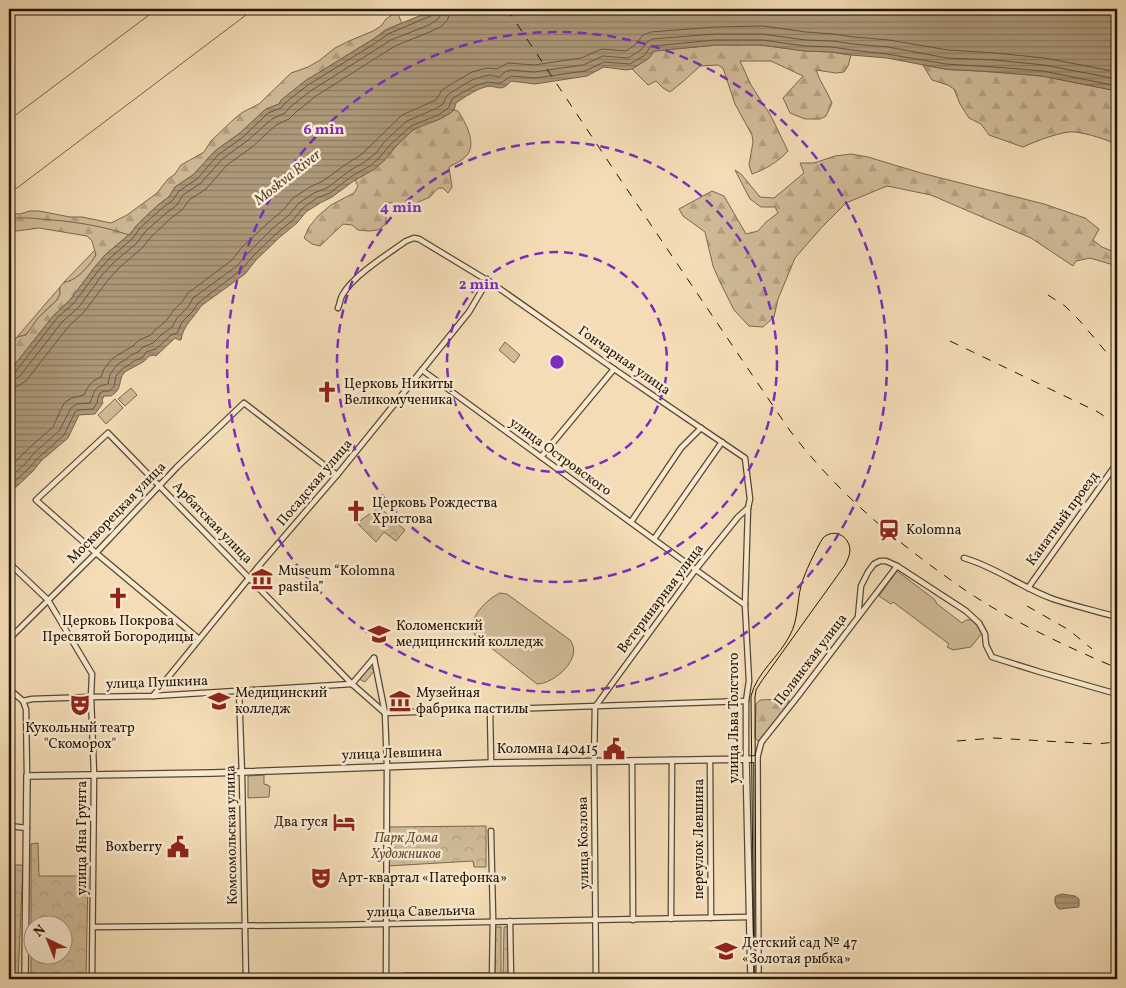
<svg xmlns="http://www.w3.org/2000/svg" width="1126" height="988" font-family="Vollkorn,serif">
<defs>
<pattern id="forest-firs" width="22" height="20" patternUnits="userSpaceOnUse" patternTransform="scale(1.25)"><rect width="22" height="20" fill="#d0bb98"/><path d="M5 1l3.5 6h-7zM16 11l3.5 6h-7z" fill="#b2a082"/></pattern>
<pattern id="park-crowns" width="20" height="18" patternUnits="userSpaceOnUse" patternTransform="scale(1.25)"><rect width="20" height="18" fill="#d0bb98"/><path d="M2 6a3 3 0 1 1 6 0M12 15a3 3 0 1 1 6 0" fill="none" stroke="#b2a082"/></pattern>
<pattern id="water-rules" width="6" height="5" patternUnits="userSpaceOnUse" patternTransform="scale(1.25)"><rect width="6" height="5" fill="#ad997a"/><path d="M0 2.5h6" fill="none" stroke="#8c7c62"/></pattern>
</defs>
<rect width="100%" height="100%" fill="#f4ddb6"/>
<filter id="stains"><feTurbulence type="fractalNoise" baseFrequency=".004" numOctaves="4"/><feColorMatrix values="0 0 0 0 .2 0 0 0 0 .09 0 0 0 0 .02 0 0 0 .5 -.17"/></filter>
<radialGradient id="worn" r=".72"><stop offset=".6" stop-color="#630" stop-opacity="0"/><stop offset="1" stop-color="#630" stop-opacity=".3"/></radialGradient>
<g fill="#d0bb98" stroke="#79684e">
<path d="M95 250 96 255C90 265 76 282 64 282Z"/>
<polygon points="60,287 60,294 57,300 38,318 31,329 25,335 17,337"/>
<polygon points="505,342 520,355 514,363 499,350"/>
<polygon points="115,399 123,408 106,424 98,415"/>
<polygon points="897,571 934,599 936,602 937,604 962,623 966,620 971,620 980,628 982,633 971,647 953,650 947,647 949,644 893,602 891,604 879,596"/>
<path d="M500 593 507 594 570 640C584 658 554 684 537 684L475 635C465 620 487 599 500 593Z"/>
<polygon points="369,667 375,670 365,682 359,679"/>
<polygon points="264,775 264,784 268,785 268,786 270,786 269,797 248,798 248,776"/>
</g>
<g fill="url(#forest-firs)" stroke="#79684e">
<path d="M397 12 402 23 385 30 375 38 306 81 282 100 279 104 266 109 240 133 215 151 193 175 175 187 169 197 158 205 137 225 130 234 106 254 94 268 70 300 54 315 12 368 9 370V346L17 337 26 335 38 318 57 300 60 294V287L64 282C76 282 90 265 96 255L92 241 87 236 39 228 9 232V213L20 214 30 211H39L70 217H82L111 223 127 215 157 193 168 179 175 174 181 165 204 152 211 141 235 118 243 112 259 104 291 73 308 67 320 60 335 48 349 41 373 31 381 26 386 19Z"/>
<path d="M716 45H761L805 51 831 52 851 55 848 66 844 72 836 73 816 70C820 82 827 91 832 103L826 116 820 119H805L790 113 783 98 803 76 771 61H740L751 85 771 116 788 151C778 162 766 169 752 174L749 165 753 142 752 135 735 104 723 68 718 65 700 66 686 79 670 92 663 88 656 81 648 85 632 69 649 58 654 51Z"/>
<path d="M923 65 945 69 994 72 1042 76 1117 91V144C1104 139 1090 134 1075 132 1064 130 1034 142 1023 147L989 135 981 124 969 118 960 104 954 89 948 85 932 80Z"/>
<path d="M454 110 458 111C465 121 478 145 466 156 462 161 454 164 449 167L452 187 448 193 443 188H438L430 197 409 206 385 202 386 212V224L378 230 369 231 358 230 352 225 343 224 320 246 312 244 304 238 309 227 318 216 331 205 354 193 358 186 355 180C365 174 376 169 384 160 393 151 404 135 415 129 428 122 442 121 454 110Z"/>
<polygon points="851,154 868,157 921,173 1044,204 1085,218 1099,229 1093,240 1102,247 1117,253 1117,266 1090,258 1076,261 1073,266 1031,238 931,195 887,186 846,203 822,227 795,258 778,299 774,317 763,327 749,326 734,310 720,282 713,266 705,232 683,216 679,209 712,191 724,196 746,234 758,231 766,222 778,213 775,207 761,207 750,199 735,170 741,174 760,197 774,198 804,173 800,163 814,163 835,156"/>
<polygon points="783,699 789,700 787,706 764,736 758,741 755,738 756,704 760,700"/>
</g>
<g fill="url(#park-crowns)" stroke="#79684e" fill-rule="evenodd">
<polygon points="131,388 137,395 125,406 118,399"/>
<polygon points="379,507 405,530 396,541 384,532 376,542 357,523"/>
<polygon points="486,826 486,867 474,867 473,861 387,866 387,827"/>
<path d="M38 843 39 876H88L86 979H31V844ZM32 926H62V956H32Z"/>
<polygon points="9,865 23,865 18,979 9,979"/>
<rect x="495" y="927" width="6" height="52"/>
<polygon points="504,927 509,927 509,979 503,979"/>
</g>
<g fill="url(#water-rules)" stroke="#75644b">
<path d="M435 9H1117V91L1042 76 994 72 945 69 887 58 851 55 831 52 805 51 761 45H716L654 51 649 58 632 69 626 70 604 67 587 76 535 84 511 81C500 94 497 84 485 87 475 90 465 97 456 103L454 110 450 113 440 119 414 129 394 148 384 161 373 170 355 180 332 197 320 203 306 212 297 223 280 237 256 260 245 274 201 306C194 318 183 325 181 340H179L175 338 156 356 154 355 149 356C145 363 132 367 125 372 120 377 121 381 119 387 118 391 114 394 111 396H104L102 400 103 403 95 414 79 415 68 438 41 461 33 471 11 492 9 490V370L12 368 54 315 70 300 94 268 106 254 130 234 137 225 158 205 169 197 175 187 193 175 215 151 240 133 266 109 279 104 281 100 305 81 375 38C393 24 415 19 435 9Z"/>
<polygon points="1062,894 1075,896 1079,899 1079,907 1059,909 1057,907 1055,903 1055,898 1056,896"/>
</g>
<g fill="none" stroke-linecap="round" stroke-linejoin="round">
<g stroke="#685740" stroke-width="1">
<polyline points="9,374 12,374 16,371 57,318 74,303 98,271 110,258 133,238 140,228 161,209 173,200 179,191 197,179 218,155 243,137 268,113 281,108 285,103 308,85 377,42 388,34 433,15 435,13 436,9"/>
<polyline points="9,380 15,379 20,376 62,322 79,307 102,275 114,262 137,243 145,232 165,214 177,205 183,195 201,183 222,159 247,141 272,119 285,113 290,107 312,90 391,40 429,25 437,20 441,15 442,9"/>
<polyline points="9,388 18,386 26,381 68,327 84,312 108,280 119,268 142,248 151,237 170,219 182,210 189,200 206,189 227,165 252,147 276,125 289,119 296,112 316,96 395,46 432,31 442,26 448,19 450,9"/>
<path d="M9 468 29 448 53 427 62 407 65 402 72 398 84 395C88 386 91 381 101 377L104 369 113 358 133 346 139 340 151 335 155 330 166 321 174 310 182 302 188 293 232 260 243 246 268 223 283 210 293 198 310 187 323 181 345 165 362 154 402 115 436 100 442 90 453 83 472 72 487 68 497 69 508 63 534 65 581 58 602 49 626 51 635 45 643 35 651 32 715 27 763 26 806 32 833 34 854 37 889 40 948 50 995 53 1045 58 1117 72"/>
<path d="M9 478 25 464 34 453 59 431 71 408 77 404 90 403C95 390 94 387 108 384L110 374 118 364 125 360 131 355 138 352 143 347 153 343 161 335 172 327 177 318 188 307 193 298 237 266 249 252 273 228 289 215 299 203 314 193 327 188 349 171 366 161 376 153 386 140 407 121 435 109 443 104 446 97 450 93 472 80 484 76 490 75 499 77 505 72 510 70 534 72 583 65 603 56 628 58 641 50 647 42 652 39 715 34H762L806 40 832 41 853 44 888 47 947 58 994 60 1044 65 1117 79"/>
<polyline points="9,487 29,468 38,458 64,435 75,412 78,410 93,409 97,403 98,398 100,393 104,391 109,391 114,387 116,376 122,369 129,365 134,361 143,357 146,352 156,349 171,335 177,333 182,322 193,311 198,303 241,270 253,256 277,233 293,220 303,208 317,198 330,193 352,176 370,166 380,157 391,144 411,126 438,115 447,109 449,107 452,99 460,94 475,86 487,82 496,83 501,83 511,76 535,78 585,71 604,62 630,64 645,55 650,47 653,46 715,40 762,40 805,46 832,47 852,50 887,54 946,64 994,67 1043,71 1117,86"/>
</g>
<g stroke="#75644b" stroke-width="1">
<polyline points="9,12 13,9"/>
<polyline points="9,120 157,9"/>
<polyline points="9,194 254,9"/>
<path d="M9 219C19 217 30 218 40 219 70 221 100 225 129 235"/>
</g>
<g stroke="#564731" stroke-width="7">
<g id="minor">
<path d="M338 308C340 304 340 298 343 294 354 275 388 254 406 241L414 238 419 239 490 282 614 369 745 458 750 499 748 508 745 605 749 681 746 701V759"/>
<polyline points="422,370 685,562"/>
<polyline points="541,457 614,369"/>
<polyline points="631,522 681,448 701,428"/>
<polyline points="654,539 722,442"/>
<path d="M964 558C996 567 1022 588 1053 599 1074 606 1096 611 1117 617"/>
<polyline points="9,563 48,600 92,674 91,697 94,774 92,979"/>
<polyline points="692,567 745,605"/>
<polyline points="1028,588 1117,463"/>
<polyline points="858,617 861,586 868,572 874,564 880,561 886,561 897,566 966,611 979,623 985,634 986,645 992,657 1040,672 1117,694"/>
<polyline points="9,639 96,553 177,467 244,403 337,475"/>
<polyline points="199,639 96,553 36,500 108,433 352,684 385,713"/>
<polyline points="374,658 385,713 387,766 386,979"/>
<polyline points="352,684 374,658"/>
<polyline points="9,689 23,701 26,709 27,776"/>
<polyline points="239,690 242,775 246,979"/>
<polyline points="153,696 258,567 337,475 469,312 482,290 490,282"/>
<polyline points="23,701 32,699 91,697 153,696 352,684"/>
<polyline points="490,710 491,763"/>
<polyline points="385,713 746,701"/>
<polyline points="757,759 761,743 763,740 798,696 897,566"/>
<polyline points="710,760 711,918"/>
<polyline points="632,761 633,920"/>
<polyline points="9,826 27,828"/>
<polyline points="491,831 493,917 492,979"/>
<polyline points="671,919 672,760"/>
<polyline points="510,921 511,979"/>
<polyline points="93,927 330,925 749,917"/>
<polyline points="404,976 492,976"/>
<polyline points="596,979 594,761 595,707 696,569 738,517 748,508"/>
</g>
</g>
<g stroke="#564731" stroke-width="8">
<g id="tertiary">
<polyline points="746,759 751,979"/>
<polyline points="25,979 27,776 212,773 491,763 757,759 758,979"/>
</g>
</g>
<use href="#minor" stroke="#f8e9d0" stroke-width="4.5"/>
<use href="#tertiary" stroke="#f8e9d0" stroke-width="5.5"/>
<path stroke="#221505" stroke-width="1" d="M754 979 751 696C757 672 779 657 790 635 798 621 797 602 801 586 804 574 816 549 823 538 833 528 849 535 850 550 850 555 847 561 845 565L761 682 756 690 755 697 756 979"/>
<g stroke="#221505" stroke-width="1" stroke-dasharray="9 9" stroke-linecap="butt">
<path d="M507 9 618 176 788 428C827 480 874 523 926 562 945 576 964 590 985 603 1027 628 1072 649 1117 668"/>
<polyline points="1048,295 1065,306 1080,321 1117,365"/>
<polyline points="950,341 1098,412 1117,425"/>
<polyline points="1027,606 1069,630 1092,649"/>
<polyline points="957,741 994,738 1096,744 1117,742"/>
</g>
</g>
<g fill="none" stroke="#7b2cbf" stroke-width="2.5" stroke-dasharray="9 6">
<circle cx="557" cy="362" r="110"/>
<circle cx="557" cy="362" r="220"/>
<circle cx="557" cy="362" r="330"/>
</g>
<defs>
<g id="church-bare" transform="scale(1.725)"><path d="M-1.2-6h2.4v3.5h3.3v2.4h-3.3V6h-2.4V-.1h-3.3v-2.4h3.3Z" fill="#8f2418" stroke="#f8e9d0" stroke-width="2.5" paint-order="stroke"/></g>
<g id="station-bare" transform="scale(1.725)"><path d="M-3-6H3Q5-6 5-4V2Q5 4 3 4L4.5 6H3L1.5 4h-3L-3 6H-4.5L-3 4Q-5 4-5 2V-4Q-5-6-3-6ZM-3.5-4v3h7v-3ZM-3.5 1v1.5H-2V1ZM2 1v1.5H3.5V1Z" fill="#8f2418" stroke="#f8e9d0" stroke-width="2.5" paint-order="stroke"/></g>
<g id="museum-bare" transform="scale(1.725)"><path d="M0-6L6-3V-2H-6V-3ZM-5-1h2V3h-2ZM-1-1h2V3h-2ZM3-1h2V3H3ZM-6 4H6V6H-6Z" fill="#8f2418" stroke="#f8e9d0" stroke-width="2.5" paint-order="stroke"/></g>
<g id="university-bare" transform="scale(1.725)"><path d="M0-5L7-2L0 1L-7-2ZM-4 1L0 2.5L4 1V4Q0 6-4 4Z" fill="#8f2418" stroke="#f8e9d0" stroke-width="2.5" paint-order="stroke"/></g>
<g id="theatre-bare" transform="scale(1.725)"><path d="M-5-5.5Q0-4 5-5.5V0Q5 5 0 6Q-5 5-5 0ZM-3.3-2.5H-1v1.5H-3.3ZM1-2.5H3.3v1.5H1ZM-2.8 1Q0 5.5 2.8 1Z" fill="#8f2418" stroke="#f8e9d0" stroke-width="2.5" paint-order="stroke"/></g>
<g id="civic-bare" transform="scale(1.725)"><path d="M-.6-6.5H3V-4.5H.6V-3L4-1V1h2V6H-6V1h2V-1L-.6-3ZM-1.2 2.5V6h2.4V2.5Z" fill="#8f2418" stroke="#f8e9d0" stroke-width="2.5" paint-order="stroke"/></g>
<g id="hotel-bare" transform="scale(1.725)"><path d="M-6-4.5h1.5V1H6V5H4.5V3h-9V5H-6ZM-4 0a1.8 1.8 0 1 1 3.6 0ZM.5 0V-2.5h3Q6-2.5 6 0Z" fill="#8f2418" stroke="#f8e9d0" stroke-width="2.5" paint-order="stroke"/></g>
<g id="school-bare" transform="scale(1.725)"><path d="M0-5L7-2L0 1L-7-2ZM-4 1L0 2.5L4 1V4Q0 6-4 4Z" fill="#8f2418" stroke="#f8e9d0" stroke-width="2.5" paint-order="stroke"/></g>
</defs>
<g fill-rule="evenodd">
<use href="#church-bare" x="327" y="392"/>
<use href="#church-bare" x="356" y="511"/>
<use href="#station-bare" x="889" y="530"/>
<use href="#museum-bare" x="262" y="579"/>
<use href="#church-bare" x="118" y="598"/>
<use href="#university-bare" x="379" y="634"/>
<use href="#university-bare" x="219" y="701"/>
<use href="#museum-bare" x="400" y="701"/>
<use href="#theatre-bare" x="80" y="705"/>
<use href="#civic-bare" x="614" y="749"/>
<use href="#hotel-bare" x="344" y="822"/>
<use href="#civic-bare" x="178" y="847"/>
<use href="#theatre-bare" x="321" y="878"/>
<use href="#school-bare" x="726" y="951"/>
</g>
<g text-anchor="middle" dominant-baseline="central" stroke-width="5" stroke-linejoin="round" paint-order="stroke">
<g font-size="14" fill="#221505" stroke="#f8e9d0">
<text transform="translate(624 361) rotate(35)">Гончарная улица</text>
<text transform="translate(560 457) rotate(36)">улица Островского</text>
<text transform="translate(315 483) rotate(-50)">Посадская улица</text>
<text transform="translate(117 513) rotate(-46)">Москворецкая улица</text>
<text transform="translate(1063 519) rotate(-54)">Канатный проезд</text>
<text transform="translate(212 523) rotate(46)">Арбатская улица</text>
<text transform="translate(661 599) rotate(-53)">Ветеринарная улица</text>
<text transform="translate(811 660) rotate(-53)">Полянская улица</text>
<text transform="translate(157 683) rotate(-2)">улица Пушкина</text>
<text transform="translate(734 718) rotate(-90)">улица Льва Толстого</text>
<text transform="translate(392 754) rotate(-2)">улица Левшина</text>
<text transform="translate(232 835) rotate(-91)">Комсомольская улица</text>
<text transform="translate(82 838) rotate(-90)">улица Яна Грунта</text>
<text transform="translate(699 839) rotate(-90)">переулок Левшина</text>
<text transform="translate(584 843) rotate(-91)">улица Козлова</text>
<text transform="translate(421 912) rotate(-1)">улица Савельича</text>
</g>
<g font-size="14" fill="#221505" stroke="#f8e9d0" text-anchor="start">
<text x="344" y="384">Церковь Никиты<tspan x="344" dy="16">Великомученика</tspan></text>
<text x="372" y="503">Церковь Рождества<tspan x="372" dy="16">Христова</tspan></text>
<text x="906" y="530">Kolomna</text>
<text x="278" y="571">Museum “Kolomna<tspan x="278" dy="16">pastila”</tspan></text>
<text x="118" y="621" text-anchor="middle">Церковь Покрова<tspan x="118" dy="16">Пресвятой Богородицы</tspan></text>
<text x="396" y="626">Коломенский<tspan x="396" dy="16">медицинский колледж</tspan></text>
<text x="235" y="693">Медицинский<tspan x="235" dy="16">колледж</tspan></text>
<text x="416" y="693">Музейная<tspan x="416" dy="16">фабрика пастилы</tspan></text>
<text x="80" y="728" text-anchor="middle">Кукольный театр<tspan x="80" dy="16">"Скоморох"</tspan></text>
<text x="598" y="749" text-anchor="end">Коломна 140415</text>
<text x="328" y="822" text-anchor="end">Два гуся</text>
<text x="162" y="847" text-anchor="end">Boxberry</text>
<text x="338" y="878">Арт-квартал «Патефонка»</text>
<text x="742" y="943">Детский сад № 47<tspan x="742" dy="16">«Золотая рыбка»</tspan></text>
</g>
<g font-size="14" font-style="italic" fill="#5f4f38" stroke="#f8e9d0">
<text x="406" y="838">Парк Дома<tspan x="406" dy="16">Художников</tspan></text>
</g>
<g font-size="15" font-style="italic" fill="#5a4a34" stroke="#f8e9d0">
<text transform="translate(288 178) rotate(-38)">Moskva River</text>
</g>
</g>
<circle cx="557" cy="362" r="8" fill="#7b2cbf" stroke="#f8e9d0" stroke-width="2.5"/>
<g font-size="15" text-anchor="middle" font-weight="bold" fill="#7b2cbf" stroke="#f8e9d0" stroke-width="5" stroke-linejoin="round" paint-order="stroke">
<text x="324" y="134">6 min</text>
<text x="401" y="212">4 min</text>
<text x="479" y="289">2 min</text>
</g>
<rect width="1126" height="988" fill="none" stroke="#f4ddb6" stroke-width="30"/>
<rect x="10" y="10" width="1106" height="968" fill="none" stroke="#221505" stroke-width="2.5"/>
<rect x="15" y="15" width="1096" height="958" fill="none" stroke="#221505"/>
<g transform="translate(48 940) rotate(317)"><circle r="24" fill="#f8e9d0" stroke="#a2947f"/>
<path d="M0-4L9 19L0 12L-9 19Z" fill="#8f2418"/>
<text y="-8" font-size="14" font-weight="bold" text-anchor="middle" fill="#221505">N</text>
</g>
<rect width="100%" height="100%" filter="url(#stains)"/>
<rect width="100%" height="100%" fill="url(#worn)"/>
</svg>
